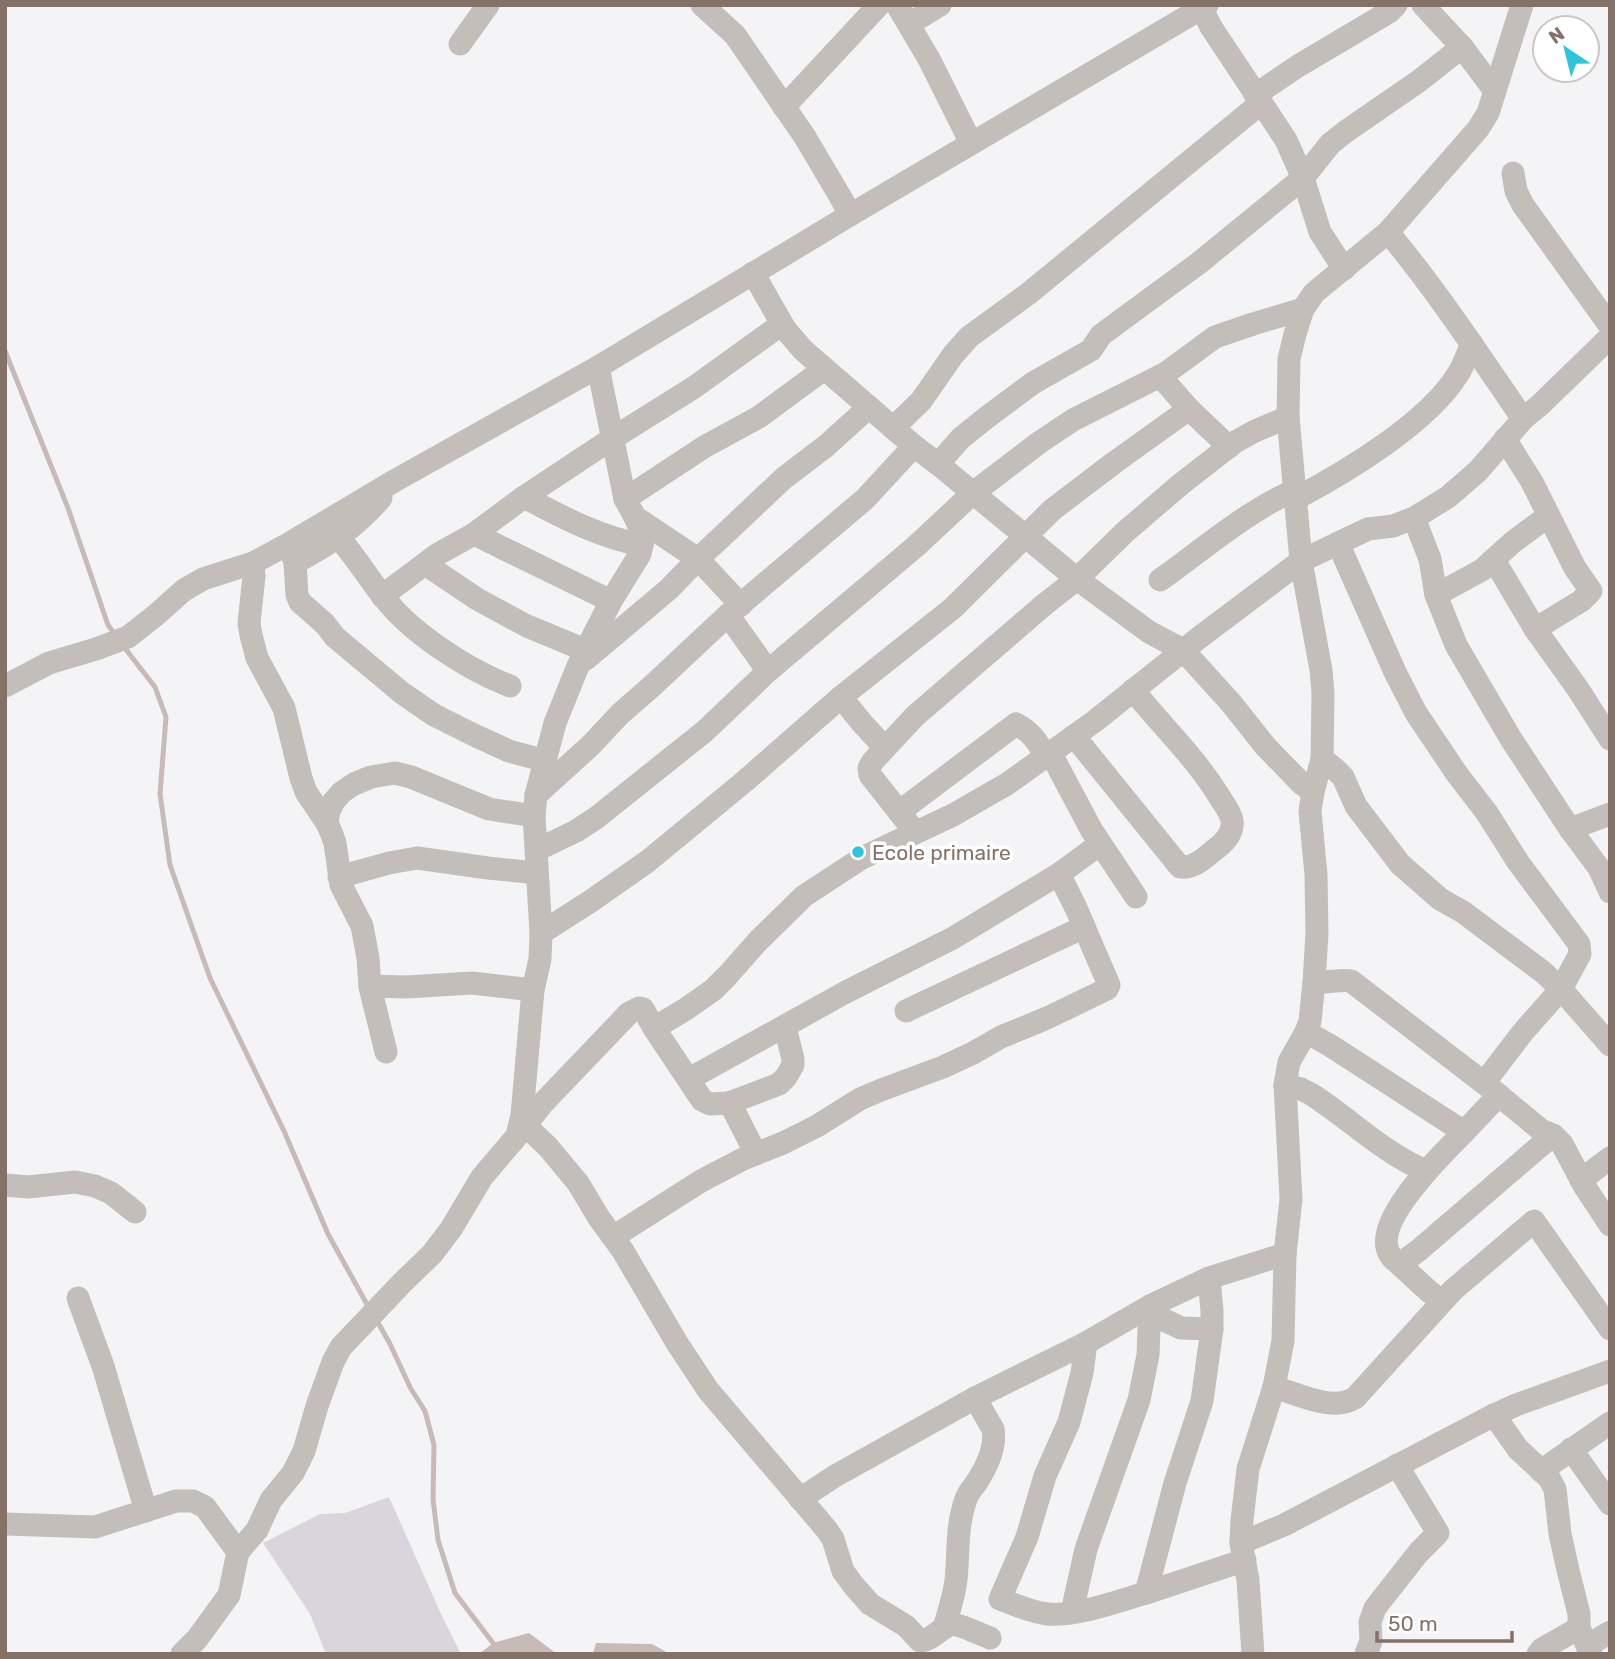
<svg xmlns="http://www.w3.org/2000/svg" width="1615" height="1659" font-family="Rubik,sans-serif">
<rect width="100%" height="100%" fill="#f4f4f7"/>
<polygon fill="#dad5dd" points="389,1497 441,1614 461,1654 326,1654 310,1614 263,1543 320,1514 345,1513"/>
<g fill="#c7bab7">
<polygon points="529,1633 557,1654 479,1654 493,1643"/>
<polygon points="596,1643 652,1644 670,1654 593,1654"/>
</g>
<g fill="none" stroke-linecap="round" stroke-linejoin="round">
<g stroke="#c7bab7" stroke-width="5">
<polyline points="5,351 68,508 108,625 116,636"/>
<polyline points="124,647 155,687 166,717 160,794 170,865 210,978 284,1131 328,1234 369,1308"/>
<polyline points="376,1319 390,1344 411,1389 425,1411 434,1445 433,1499 438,1540 455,1593 493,1643"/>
</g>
<g stroke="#c4bebb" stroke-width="23">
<polyline points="702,5 735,35 805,137 841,198 850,215"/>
<polyline points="897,5 929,59 971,143"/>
<polyline points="1423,5 1462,47 1495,91"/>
<polyline points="1202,9 1211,27 1286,140 1303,178 1320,232 1344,269"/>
<polyline points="909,24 940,5"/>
<polyline points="460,44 488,5"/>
<polyline points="1255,95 1298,66 1389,12 1396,5"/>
<polyline points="784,107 879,5"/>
<polyline points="1513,173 1516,191 1523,205 1610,326"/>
<path d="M1388 232C1437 291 1479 355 1523 419"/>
<polyline points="753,273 785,329 803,350 914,446 938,464 1077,579 1149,632 1183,650 1231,703 1266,747 1302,784 1313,792"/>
<polyline points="1189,409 1229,447"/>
<polyline points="893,428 921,401 953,355 969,337 1028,294 1261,103"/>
<polyline points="1505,439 1532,482 1575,568 1591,591 1581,601 1535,629"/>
<polyline points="938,464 961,438 986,418 1033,383 1091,350 1101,335 1199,263 1303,178 1330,144 1345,132 1419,81 1462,47"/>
<path d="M524 497C562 517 599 537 642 545"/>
<polyline points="625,499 704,447 759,417 824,369"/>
<path d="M1295 499C1346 472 1428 423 1458 374 1464 365 1467 354 1472 344"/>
<polyline points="635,517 698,559 741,605"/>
<polyline points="1414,518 1430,559 1436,595 1456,645 1511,739 1570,829 1599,868 1610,892"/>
<polyline points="474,534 611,601"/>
<path d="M339 538C355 556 367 576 382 595 409 632 468 670 510 686"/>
<polyline points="1338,543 1395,672 1416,713 1457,774 1487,813 1518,862 1579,944 1580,954 1561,989 1523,1032 1484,1083"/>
<path d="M291 550 295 563C331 543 353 530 381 498"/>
<polyline points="1494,560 1535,629 1578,689 1610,739"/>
<polyline points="253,563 254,576 249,623 251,635 257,658 284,708 301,778 306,792 327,823 331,832 335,843 341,885 362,926 368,958 370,987 386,1052"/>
<polyline points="295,563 297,595 300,602 325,624 335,637 402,693 434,715 474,735 509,751 546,761"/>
<polyline points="425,564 477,599 527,626 585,650"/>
<path d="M1160 580C1204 549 1245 512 1295 490"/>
<polyline points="1436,595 1482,570 1513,542 1548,516"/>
<polyline points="382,596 438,554 474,534 524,497 613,438 693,388 782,324"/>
<polyline points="728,615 768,671"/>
<polyline points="586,659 669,589 698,559 784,478 826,446 868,408"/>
<polyline points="5,686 49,663 96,649 128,637 156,615 184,590 203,579 253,563 290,543 396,480 598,367 850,215 1207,5"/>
<polyline points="841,697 862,723 885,748"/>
<path d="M1074 736 1180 867C1192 869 1204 859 1213 851 1223 844 1234 833 1232 820 1230 811 1223 803 1219 796 1195 757 1161 725 1133 690"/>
<polyline points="1050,752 1092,831 1136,897"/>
<polyline points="1322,759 1334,768 1343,777 1356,806 1400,864 1440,899 1463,912 1543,972 1561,989 1610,1045"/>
<polyline points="536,795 591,745 620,714 651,687 728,615 865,499 914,446"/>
<path d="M899 812 1016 724C1030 731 1038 741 1045 756"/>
<polyline points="327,823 329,811 334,801 342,792 354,784 371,777 395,773 411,777 489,809 534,816"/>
<polyline points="1570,829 1610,814"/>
<polyline points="915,832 870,775 869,768 873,761 915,716 1045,604 1077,579 1125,532 1181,484 1235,442 1255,431 1288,417"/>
<polyline points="537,850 576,831 596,818 705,731 768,671 915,547 973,493 1040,442 1073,420 1166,373 1215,337 1253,324 1303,309"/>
<polyline points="339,877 389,863 417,858 488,868 537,873"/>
<polyline points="541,933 591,901 648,861 745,781 841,697 953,608 1052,510 1115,462 1189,409 1160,376"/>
<path d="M1314 982C1326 983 1342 979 1351 981L1484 1083 1541 1130 1553 1135 1562 1144 1585 1187 1610 1225"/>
<polyline points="370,986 406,987 472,983 533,990"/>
<polyline points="906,1011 1084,927"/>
<polyline points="654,1028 702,1100 710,1104 729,1103 731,1105 756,1154"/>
<polyline points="1306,1032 1331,1046 1464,1132 1499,1095"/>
<polyline points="689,1079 846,992 953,938 1059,874 1100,844"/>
<path d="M1285 1085 1301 1089 1311 1094C1350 1119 1383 1153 1426 1171"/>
<polyline points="729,1103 779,1084 786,1077 793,1065 793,1059 785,1027"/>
<path d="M525 1125 548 1147 578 1183 599 1218 623 1251 677 1343 708 1390 827 1530 833 1539 843 1571 854 1586 870 1604 906 1626 920 1641C934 1640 940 1627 951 1625 959 1623 981 1635 990 1638"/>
<polyline points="521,1131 543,1103 629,1013 639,1008 643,1009 654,1028 686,1009 713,990 728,975 758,941 804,896 862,858 953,815 1007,784 1095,721 1200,637 1301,561 1368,529 1393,526 1414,518 1448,497 1478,471 1523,419 1541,404 1610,337"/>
<polyline points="1581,1180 1610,1158"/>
<polyline points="5,1185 28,1187 75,1182 95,1186 111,1193 135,1212"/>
<polyline points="613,1237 701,1181 743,1159 783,1143 817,1126 860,1099 881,1090 943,1067 973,1053 1001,1037 1047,1018 1107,989 1109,985 1076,908 1059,874"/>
<polyline points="1400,1264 1419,1250 1553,1135"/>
<polyline points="1209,1278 1212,1311 1212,1329 1202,1401 1175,1483 1146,1593 1245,1560"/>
<polyline points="78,1298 103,1366 146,1511"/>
<path d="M1441 1301C1426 1290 1414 1277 1400 1265 1396 1261 1392 1259 1389 1253 1372 1220 1443 1154 1464 1132"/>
<polyline points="1150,1318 1160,1318 1181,1328 1212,1329"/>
<path d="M1086 1343 1082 1373 1069 1422 1045 1476 1027 1537 1000 1599C1015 1605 1031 1612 1047 1614 1075 1617 1118 1601 1146 1593"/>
<path d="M1274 1387C1298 1394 1332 1412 1355 1398L1453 1290 1534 1221 1610 1329"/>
<polyline points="1494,1415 1518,1449 1549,1478 1555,1489 1560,1534 1568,1570 1579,1614 1579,1628 1542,1649 1538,1654"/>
<polyline points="1571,1449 1610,1504"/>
<polyline points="1541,1471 1610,1423"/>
<polyline points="800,1499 835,1476 975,1398 1086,1343 1150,1306 1209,1278 1285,1254"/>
<polyline points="5,1524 95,1527 176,1501 193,1501 205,1507 238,1552"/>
<polyline points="1241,1543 1284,1525 1494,1415 1516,1405 1610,1371"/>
<polyline points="1072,1612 1086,1549 1139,1400 1148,1355 1150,1306"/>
<path d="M944 1628C949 1612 954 1596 956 1580 959 1552 956 1526 966 1499 968 1492 974 1487 978 1480 987 1466 996 1446 993 1429L975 1398"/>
<polyline points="1579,1628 1591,1654"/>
<polyline points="1587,1646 1610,1632"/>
<polyline points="182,1654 197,1639 229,1595 238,1552 257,1530 271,1500 293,1473 304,1451 317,1406 333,1362 341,1347 403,1282 432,1254 451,1229 482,1177 517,1136 522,1115 533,990 540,959 541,933 534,816 536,795 555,723 578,666 611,601 640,554 642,545 640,529 635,517 625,499 598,367"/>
<polyline points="1253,1654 1248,1580 1241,1543 1242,1520 1248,1469 1274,1387 1283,1341 1285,1254 1291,1199 1285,1085 1289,1062 1306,1032 1310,1021 1314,982 1317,934 1316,875 1310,811 1313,792 1322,759 1323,693 1321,670 1301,561 1288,417 1289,359 1295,334 1303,309 1314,293 1388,232 1478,129 1488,113 1522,5"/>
<polyline points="1366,1654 1371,1641 1370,1622 1375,1608 1419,1552 1438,1533 1397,1465"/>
</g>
</g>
<circle fill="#2ec4dc" stroke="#fff" stroke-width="2.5" cx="858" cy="852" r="7"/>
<g text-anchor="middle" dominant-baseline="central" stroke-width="7" stroke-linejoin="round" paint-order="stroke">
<g font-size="21" fill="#847167" stroke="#fff" text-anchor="start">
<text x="872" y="852">Ecole primaire</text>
</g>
</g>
<rect width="1615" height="1659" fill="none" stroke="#847167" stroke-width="14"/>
<g transform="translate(1566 49) rotate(325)"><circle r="33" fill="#ffffff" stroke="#cec6c2" stroke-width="2"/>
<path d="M0-5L12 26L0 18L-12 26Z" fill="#2ec4dc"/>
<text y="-10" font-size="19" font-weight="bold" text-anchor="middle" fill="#847167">N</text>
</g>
<path d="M1377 1631v10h135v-10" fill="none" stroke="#847167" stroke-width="3.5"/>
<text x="1388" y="1631" font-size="21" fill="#847167" stroke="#ffffff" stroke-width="5" paint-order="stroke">50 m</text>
</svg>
